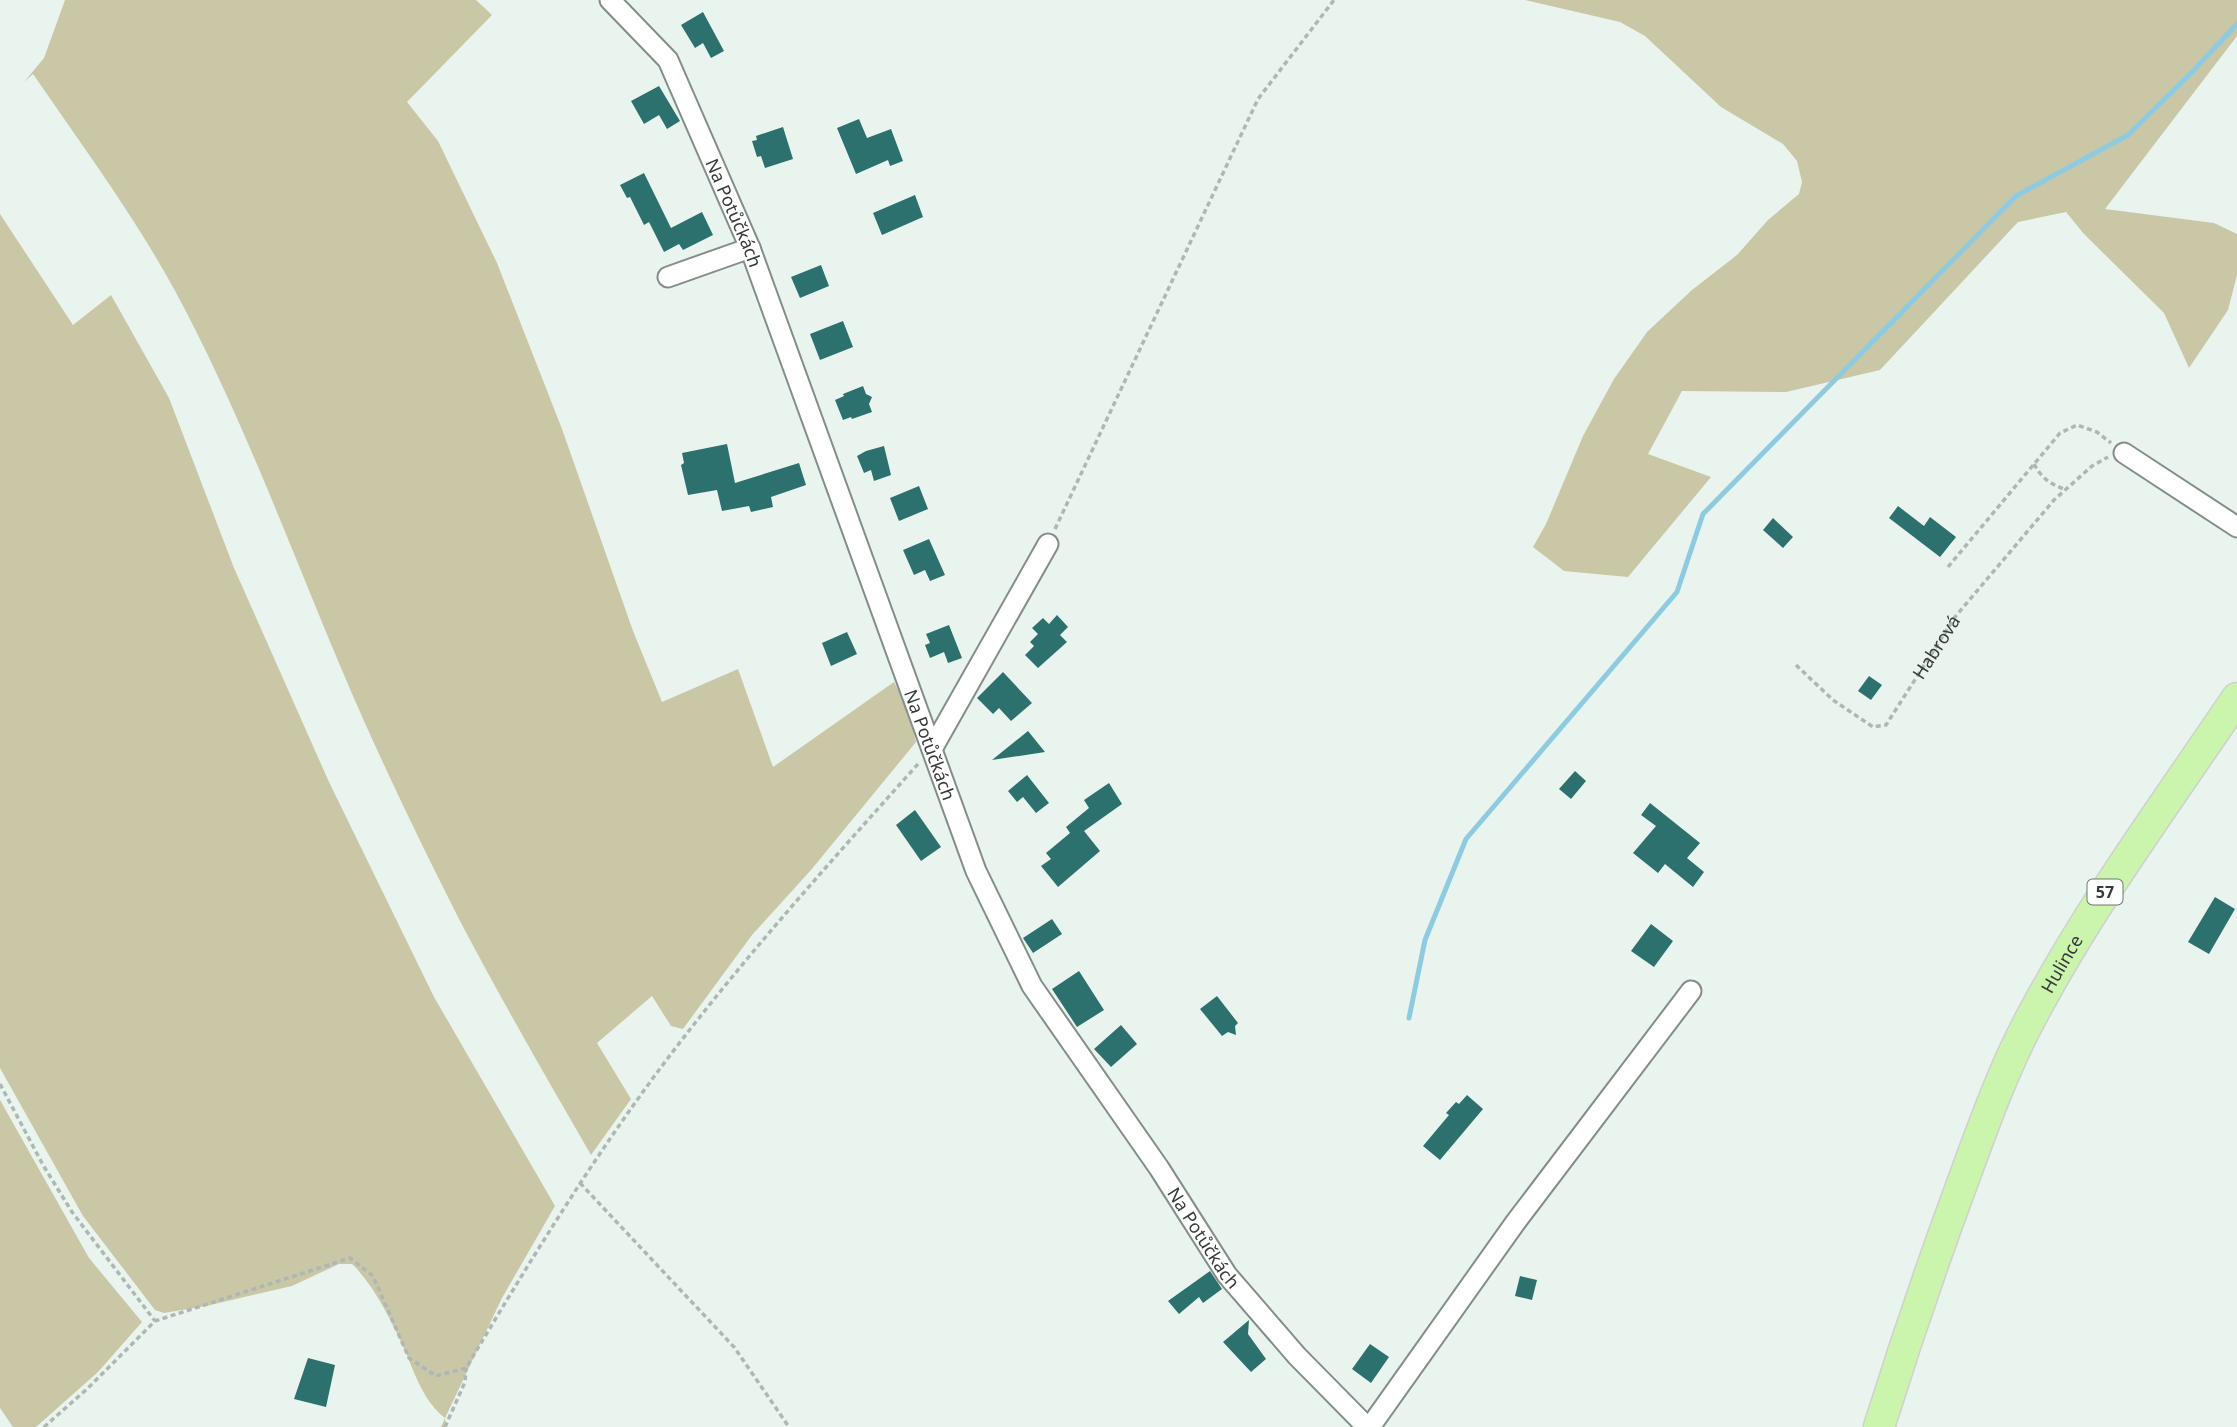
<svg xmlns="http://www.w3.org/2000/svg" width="2237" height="1427" font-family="'Noto Sans',sans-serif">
<rect width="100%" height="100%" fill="#e9f4ee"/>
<g fill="#c9c7a6">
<path d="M65 0H476L492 15 407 102 438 141 497 263 562 429 633 631 662 702 738 669 773 767 894 682 908 709 916 742 811 870 752 935 683 1029 671 1026 652 996 597 1043 631 1099 591 1155C546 1077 501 999 459 919 426 854 394 788 364 721 300 577 249 427 174 289 133 214 81 144 33 74L24 82 44 58Z"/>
<polygon points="1525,0 2237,0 2237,36 2105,209 2214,223 2237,234 2237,275 2228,310 2189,368 2164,313 2084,234 2066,212 2018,222 1880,370 1786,392 1682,391 1648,454 1711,477 1628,577 1564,571 1533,547 1546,524 1583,436 1614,379 1647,332 1692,290 1737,255 1768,220 1799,194 1802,182 1797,161 1783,144 1721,107 1645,36 1620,22"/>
<path d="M0 214 73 325 111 295 169 398 234 568 329 782 434 997 555 1206 502 1298 445 1418 446 1427H441L445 1418C425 1403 415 1375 406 1353 393 1324 375 1286 352 1264H339L292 1286 206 1306 164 1313 155 1310 83 1216 0 1068Z"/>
<polygon points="0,1100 89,1258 142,1322 98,1372 36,1427 13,1427 0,1408"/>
</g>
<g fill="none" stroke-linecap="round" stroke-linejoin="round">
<polyline stroke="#8fcbe0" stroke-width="5" points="1409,1018 1425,940 1466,839 1677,592 1703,514 2016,196 2128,135 2191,73 2237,24"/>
</g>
<g fill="#2d716f">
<polygon points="703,12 724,51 711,58 703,43 695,48 681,25"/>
<polygon points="659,86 680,121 667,129 659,115 644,124 631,101"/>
<polygon points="859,119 867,138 891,129 903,161 890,166 888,160 856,174 837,128"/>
<polygon points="783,127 793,159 765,168 761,156 757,157 752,141 757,140 756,136"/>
<polygon points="644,173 671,228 702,212 713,235 683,250 679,244 664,252 649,222 644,225 630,197 627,198 620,185"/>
<polygon points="915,195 923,217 882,235 873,213"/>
<polygon points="821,265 829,286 800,298 791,277"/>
<polygon points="843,321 853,347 820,360 810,334"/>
<polygon points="863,386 866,394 872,397 869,404 872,412 852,419 851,417 843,420 835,400 844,396 843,394"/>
<polygon points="727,444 735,483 799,463 806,485 771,497 773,507 751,512 749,506 722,511 717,490 688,495 681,465 684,463 682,453"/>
<polygon points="884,446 891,475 874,481 871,470 864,473 857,456 866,451"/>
<polygon points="919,486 928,509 899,521 890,498"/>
<polygon points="1898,506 1924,526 1930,517 1956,537 1940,557 1889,518"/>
<polygon points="1773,518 1793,537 1783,548 1763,530"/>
<polygon points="929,539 945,575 930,581 925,570 914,575 903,550"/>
<polygon points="1057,615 1068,627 1060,635 1067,642 1038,668 1025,655 1034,646 1030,642 1038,634 1032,628 1043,618 1049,624"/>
<polygon points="949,625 962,658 948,663 944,652 930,658 925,645 930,643 926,634"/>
<polygon points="847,632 857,654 831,666 822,643"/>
<polygon points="1003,672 1032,703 1011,721 999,708 993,714 977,698"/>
<polygon points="1869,676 1882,685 1871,700 1858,691"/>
<polygon points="1028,731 1045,752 992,760"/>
<polygon points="1575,771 1586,781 1571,799 1559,789"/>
<polygon points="1027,775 1049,803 1036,813 1023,797 1017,802 1008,791"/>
<polygon points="1109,783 1122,804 1084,831 1100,851 1058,887 1041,866 1051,859 1046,853 1070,833 1066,827 1089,808 1084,800"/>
<polygon points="1650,803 1700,843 1687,858 1704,872 1693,887 1665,864 1658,873 1633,853 1656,826 1641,815"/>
<polygon points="915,810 941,847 921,861 896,825"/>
<polygon points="2215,897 2235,909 2209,954 2188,942"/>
<polygon points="1052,919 1062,934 1033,953 1023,938"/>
<polygon points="1651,924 1673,941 1654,967 1631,951"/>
<polygon points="1079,971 1104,1010 1077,1027 1052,989"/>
<polygon points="1217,996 1238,1023 1235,1026 1236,1035 1228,1032 1222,1036 1200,1009"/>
<polygon points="1121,1025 1137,1044 1111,1067 1094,1049"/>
<polygon points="1467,1095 1483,1109 1440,1160 1423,1146 1449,1115 1446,1113 1456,1102 1459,1104"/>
<polygon points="1210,1271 1222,1289 1203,1303 1199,1297 1179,1314 1168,1301"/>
<polygon points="1520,1276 1537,1280 1532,1300 1515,1296"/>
<polygon points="1249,1320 1248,1334 1266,1359 1251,1372 1223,1342"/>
<polygon points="1370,1344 1389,1357 1371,1383 1352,1369"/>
<polygon points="308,1358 335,1365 326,1407 294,1399"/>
</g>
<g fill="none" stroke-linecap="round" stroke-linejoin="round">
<g stroke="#848e89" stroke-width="23">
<g id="street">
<path id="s2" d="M610 0 668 60 750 248 976 871 1032 986 1159 1168 1227 1275 1297 1356 1367 1427"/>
<polyline points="668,277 750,248"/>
<polyline points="2124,453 2237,527"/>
<polyline points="932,749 1048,544"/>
<polyline points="1370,1427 1515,1223 1691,991"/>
</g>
</g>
<g stroke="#cfd0cf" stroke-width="33">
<g id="primary">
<path id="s3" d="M1879 1427C1905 1344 1933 1262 1963 1181 1984 1124 2004 1067 2033 1014 2092 903 2167 802 2237 698"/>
</g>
</g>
<g stroke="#afb7b3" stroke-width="3.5" stroke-dasharray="5 3.5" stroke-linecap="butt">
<path d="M2034 464C2042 479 2051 484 2066 490"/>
<polyline points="1055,529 1258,99 1334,0"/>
<polyline points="1948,567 2060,433 2077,425 2097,432 2111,443"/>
<path id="s1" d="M1796 665 1833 700 1873 727 1886 725 1955 617 2054 500 2092 466 2108 457"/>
<polyline points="0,1084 43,1165 72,1212 155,1321"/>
<polyline points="580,1183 734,1347 789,1427"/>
<path d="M44 1427 87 1389 155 1321 350 1258 373 1276 409 1358 436 1376 466 1368C530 1261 595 1154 671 1054 748 953 833 859 918 764"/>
<polyline points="445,1427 465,1382 466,1368"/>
</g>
<use href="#street" stroke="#fff" stroke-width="19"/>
<use href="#primary" stroke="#cbf5ad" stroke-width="30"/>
</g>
<g text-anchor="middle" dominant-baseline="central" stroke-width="7" stroke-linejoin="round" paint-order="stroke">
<rect fill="#fdfffe" stroke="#727573" stroke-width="2" x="2087.5" y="879.5" width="35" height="25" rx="5"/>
<g font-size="16" font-weight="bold" fill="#363a38">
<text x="2105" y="892">57</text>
</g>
<g font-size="18" fill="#363a38" stroke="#fdfffe">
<text stroke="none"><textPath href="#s2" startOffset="250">Na Potůčkách</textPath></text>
<text stroke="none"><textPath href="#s1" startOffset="205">Habrová</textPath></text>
<text stroke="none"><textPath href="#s2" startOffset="817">Na Potůčkách</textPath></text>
<text stroke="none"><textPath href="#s3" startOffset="499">Hulince</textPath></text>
<text stroke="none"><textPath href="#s2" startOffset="1384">Na Potůčkách</textPath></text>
</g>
</g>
</svg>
